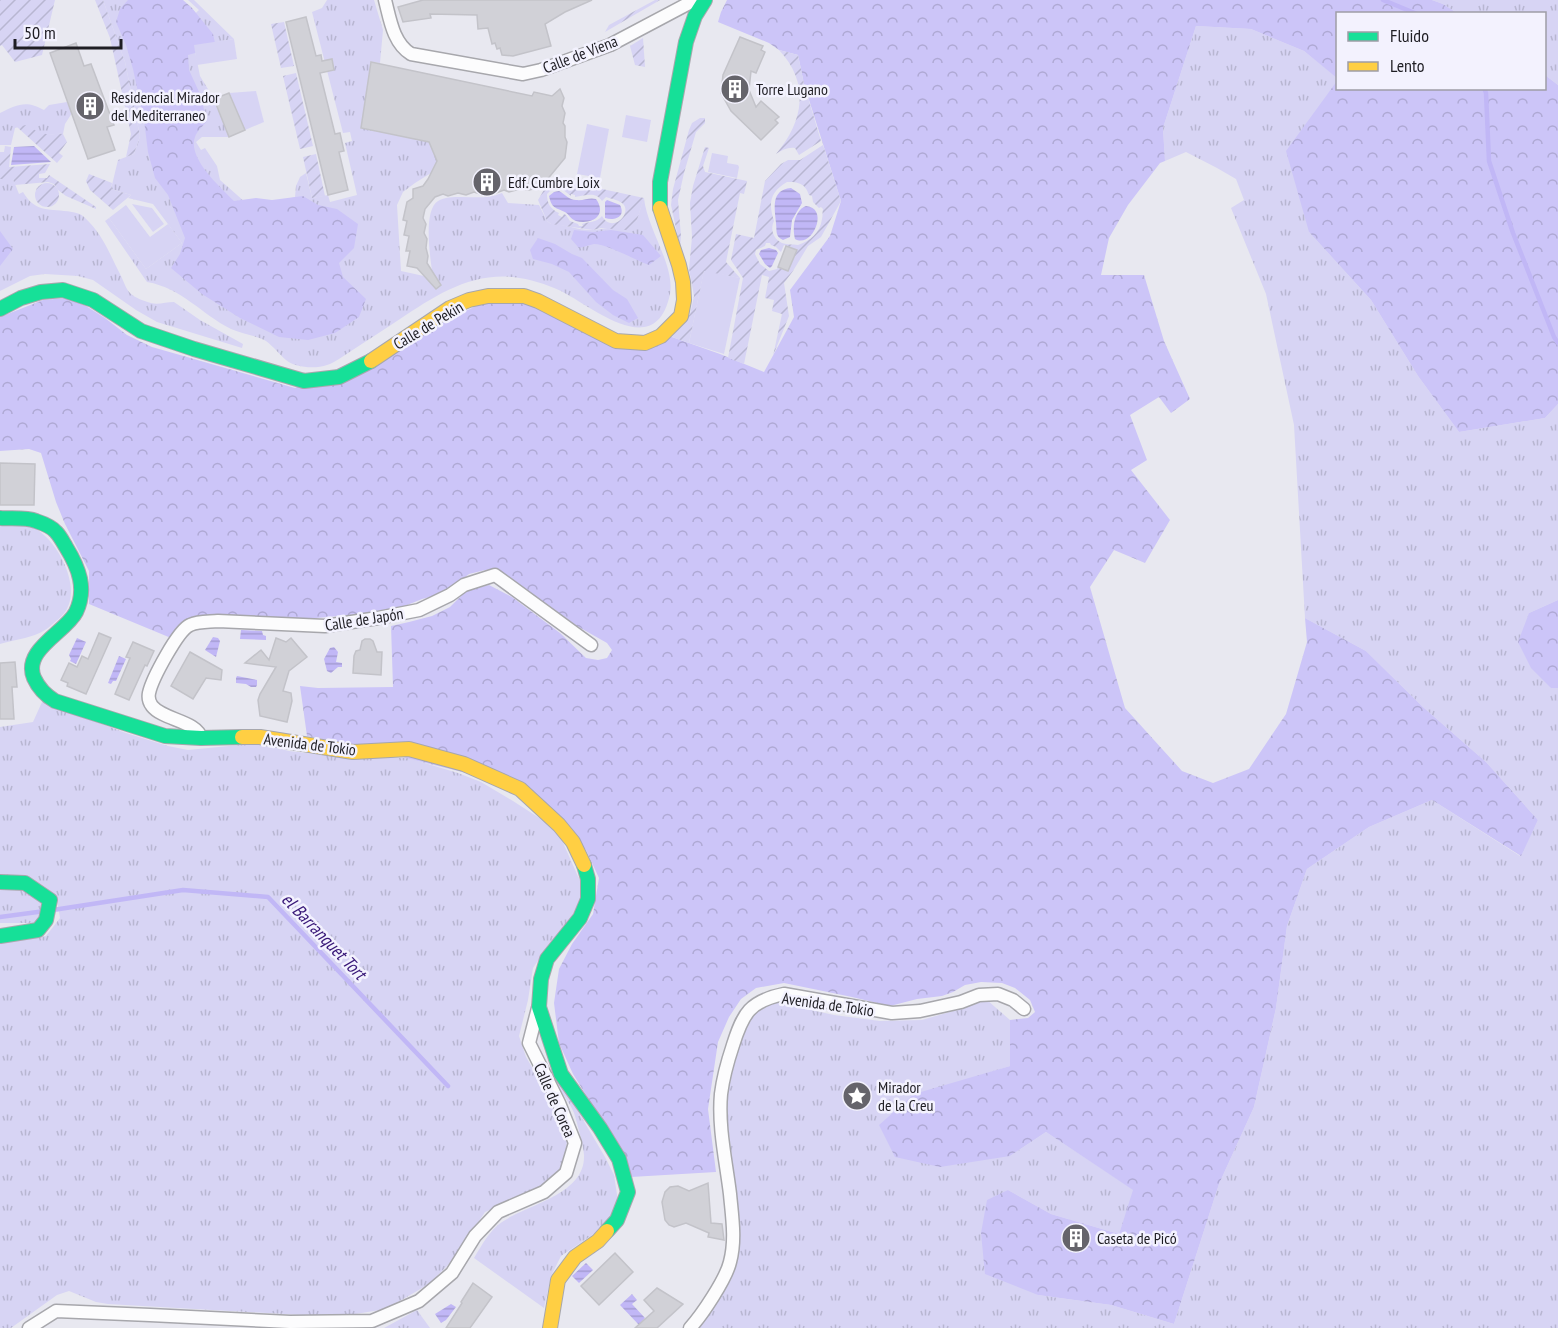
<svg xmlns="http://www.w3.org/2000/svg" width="1558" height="1328" font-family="'PT Sans Narrow',sans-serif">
<defs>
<pattern id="grass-tufts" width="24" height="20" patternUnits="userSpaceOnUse" patternTransform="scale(1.5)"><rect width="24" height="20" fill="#d7d4f4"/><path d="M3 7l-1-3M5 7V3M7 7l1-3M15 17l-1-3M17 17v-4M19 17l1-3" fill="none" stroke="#b8b6d1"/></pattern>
<pattern id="forest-crowns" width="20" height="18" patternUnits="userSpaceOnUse" patternTransform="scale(1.5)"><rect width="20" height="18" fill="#ccc5f8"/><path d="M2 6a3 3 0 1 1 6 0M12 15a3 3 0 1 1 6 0" fill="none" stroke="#afa9d4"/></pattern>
<pattern id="garden-furrows" width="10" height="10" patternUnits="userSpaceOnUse" patternTransform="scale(1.5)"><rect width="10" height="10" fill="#d7d4f4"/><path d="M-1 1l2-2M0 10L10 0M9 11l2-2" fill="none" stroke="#b8b6d1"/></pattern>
<pattern id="water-rules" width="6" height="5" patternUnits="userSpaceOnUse" patternTransform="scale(1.5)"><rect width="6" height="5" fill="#c1b7f6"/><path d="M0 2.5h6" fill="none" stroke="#a59dd3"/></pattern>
</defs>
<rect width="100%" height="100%" fill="#e8e8f0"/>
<g fill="url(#grass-tufts)">
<path d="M103 0H153L184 24 199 10 188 0H194L234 39 194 46 200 76 214 99 229 137H202L196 142 201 150 205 148 217 166 220 180 245 202 263 206 295 197 296 186 300 177 306 173 312 198 328 195 330 202 357 195 345 143 352 141 350 132 343 133 312 12 322 8 327 0H374L383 30 380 63 371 62 361 128 429 142 437 161 431 173 415 183 403 192 397 205 401 271 433 278C431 262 422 211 438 201 444 197 454 197 461 197 475 197 488 199 502 193L508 203 539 205 547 221 551 224C565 224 580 231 594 230 608 228 622 226 636 222L644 198C647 229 675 265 670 294 656 362 594 308 561 291 546 284 530 279 513 277 469 273 435 296 400 319 380 332 359 346 339 359 335 361 331 364 327 365 316 369 295 368 286 360 279 354 274 347 266 341 255 335 242 334 231 329 201 314 182 288 147 282L105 221 109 218 146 269 182 243 153 204 128 198 131 195 111 189 118 160 134 154 140 136 125 62Z"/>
<polygon points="1432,0 1558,0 1558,85 1545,75 1544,14 1457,13 1443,4"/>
<polygon points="1196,26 1251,29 1304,51 1338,78 1309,232 1371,300 1418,376 1459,432 1545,418 1558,404 1558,600 1529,613 1551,688 1558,688 1558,1328 696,1328 726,1289 735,1269 739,1225 726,1106 731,1077 741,1033 747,1019 770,1001 834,1015 880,1021 922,1020 967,1007 987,1000 1010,1020 1010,1066 975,1077 1010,1156 1046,1132 1134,1190 1119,1234 1051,1214 1008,1190 1038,1295 1111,1305 1174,1324 1219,1184 1254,1107 1276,1008 1287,926 1307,869 1369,827 1432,800 1520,856 1538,820 1486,762 1423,707 1366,651 1305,618 1294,425 1266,294 1231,208 1244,200 1236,179 1217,168 1186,152 1165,161 1163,128"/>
<path d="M67 102 72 113 65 124 63 134C56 133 50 136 43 134 29 130 31 123 15 128L11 145H0V113C17 104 27 100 44 110L49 105Z"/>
<path d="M0 179H13L19 194 23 192C36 214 50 208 72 212 77 213 81 214 84 217 103 234 110 255 121 276 124 282 126 289 130 293 135 298 144 301 151 303 158 305 166 302 174 302L200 320 243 344 242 348 157 322 136 310 93 280 78 276 45 274 30 276 0 291Z"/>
<path d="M0 523C10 524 23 524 32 527 56 537 81 584 67 609 65 614 53 624 48 628 37 637 14 640 0 644Z"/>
<polygon points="42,702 126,733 168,746 188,750 249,744 265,745 289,751 352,758 408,758 458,773 481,782 513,801 544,821 561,838 580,881 580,901 567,925 550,943 533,968 528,1000 519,1036 526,1057 560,1115 567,1140 565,1165 549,1181 521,1196 485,1212 453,1260 429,1284 386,1309 337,1317 108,1304 96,1302 69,1291 57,1295 11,1328 0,1328 0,941 25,940 46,936 60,918 57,900 0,877 0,727 33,722"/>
<polygon points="0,887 21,888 43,904 37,923 0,923"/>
<path d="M547 1065 556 1075 572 1101 605 1157 614 1175 618 1201 615 1211 595 1233 561 1256 551 1276 544 1308 474 1258C482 1245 489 1231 502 1222 526 1205 584 1195 584 1157 585 1151 576 1119 574 1113 567 1095 551 1083 547 1065Z"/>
<polygon points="417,1310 430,1328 384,1328"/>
</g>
<g fill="url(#forest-crowns)">
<path d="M128 0H183L192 8 213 34 216 47 188 55 189 70 200 94 207 121C203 126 197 131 195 137 187 158 221 188 234 201L256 198 272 200 303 196 318 205 337 209 358 224 354 248 339 263 343 277 366 299 359 317 335 333 308 340 279 337 240 318 202 294 171 268 180 254 185 238 168 195 155 178 148 152 144 120 133 69 126 45 116 22 120 9Z"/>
<polygon points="727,0 1432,0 1443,4 1457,13 1338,14 1337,78 1304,51 1251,29 1196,26 1163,128 1165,161 1160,163 1128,205 1109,238 1101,275 1144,275 1164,341 1190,399 1171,413 1159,397 1130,415 1147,460 1131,470 1170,520 1145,563 1114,550 1090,587 1125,708 1182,771 1213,783 1249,769 1286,714 1307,642 1305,618 1366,651 1423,707 1486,762 1538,820 1521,856 1432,800 1369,827 1307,869 1287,926 1276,1008 1254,1107 1219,1184 1174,1324 1111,1305 1038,1295 985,1274 981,1233 987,1200 1008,1190 1051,1214 1119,1234 1133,1190 1046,1132 1010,1156 940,1167 895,1157 879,1125 914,1094 1010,1066 1010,1020 1028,1018 1035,1012 1030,1000 1015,988 1002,983 981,982 965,985 953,992 942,996 917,999 890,1006 852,997 784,983 756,988 741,999 729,1017 718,1042 708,1109 716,1172 631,1177 591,1103 573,1074 559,1043 554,1003 559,969 572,944 593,914 599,878 586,850 526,788 354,745 307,736 300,686 318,688 393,687 391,626 409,622 432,616 450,607 466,591 489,585 512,597 560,633 586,658 598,660 607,658 612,650 607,643 577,626 498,569 485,570 469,574 445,593 422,599 395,610 350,615 305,619 214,615 197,617 171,638 89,604 89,571 65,524 56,502 41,453 29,449 0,451 0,317 43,300 66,298 86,306 105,318 127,335 152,347 295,388 483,303 531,304 605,341 672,337 720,354 764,372 794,317 790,290 830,236 841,201 804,84 798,55 779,50 769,43 718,22 721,12"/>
<polygon points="1545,75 1558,85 1558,404 1545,418 1459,432 1418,376 1371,300 1309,232 1286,151 1337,81 1338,88 1544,88"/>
<path d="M574 230 593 232 611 230 643 235 661 256 649 265C635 260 607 244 594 244 589 245 584 247 579 248L571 239Z"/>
<polygon points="0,231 13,249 0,266"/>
<polygon points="538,238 555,244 572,254 582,258 613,290 627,299 638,318 629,323 613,315 596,302 569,272 552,264 533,259 530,250"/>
<polygon points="1558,600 1558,688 1551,688 1531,668 1518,642 1529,613"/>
</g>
<g fill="#d7d4f4">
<polygon points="234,39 237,59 197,65 194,45"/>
<polygon points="256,91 264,122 245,130 229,93"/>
<polygon points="626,115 651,120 647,142 622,137"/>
<polygon points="587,124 609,129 600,178 577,174"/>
<polygon points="712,153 728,156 727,163 738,165 739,167 737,178 708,172"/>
<polygon points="132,204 152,208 164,224 153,232"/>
<polygon points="126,205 150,237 168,224 182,243 146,269 109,218"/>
<polygon points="704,270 740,278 724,354 689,343"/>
</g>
<g fill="url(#garden-furrows)" fill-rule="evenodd">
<polygon points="0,0 55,0 42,55 15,62 2,45 0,46"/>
<polygon points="95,0 103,0 125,62 140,136 134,154 126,157 131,134 110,38"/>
<polygon points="655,0 660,0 605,32 609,25"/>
<polygon points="284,22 294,66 281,68 271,24"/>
<polygon points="643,38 645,67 635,65 630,46"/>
<path d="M779 50 798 55 804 84 821 141 799 155 795 148C788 147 782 150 776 154 804 121 810 83 779 50Z"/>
<polygon points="296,73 313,146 300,149 283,76"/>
<polygon points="700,118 705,118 705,123 696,132 684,173 678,200 681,236 680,247 671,205 673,189 689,130 692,123"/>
<path d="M26 125C32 128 40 134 47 134 53 135 57 133 63 134L67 142 59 153 63 156 57 163 17 127Z"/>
<path d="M823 145 841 201 821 237 808 246 793 271 784 283 789 316 773 356 782 314 772 311 774 300 765 298 769 277 762 275 744 364 728 358 743 278 731 260 736 234 754 238 765 181 781 164 788 160H800ZM787 182C798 182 805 183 809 195L812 196 813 202 819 208 821 207 823 209C822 212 823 216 822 219 820 233 810 241 798 245 793 244 787 245 782 243 773 239 770 229 774 221 768 203 770 192 787 182ZM766 243H770L771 245 776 247 781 252 784 245 786 246 777 269 769 271 760 264 755 254 756 250 765 246Z"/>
<polygon points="5,146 11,147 9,167 50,164 45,173 39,174 39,178 47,178 49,175 96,207 96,209 66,196 58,190 54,184 48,182 15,185 13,179 0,179 0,152 4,152"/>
<polygon points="705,147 709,148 703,166 705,172 747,181 744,194 740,193 726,262 740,278 704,271 689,343 672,337 690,314 694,296 689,269 692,237 690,203 693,186"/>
<polygon points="316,154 325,196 312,198 303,157"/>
<polygon points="89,174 112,183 111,189 131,195 113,210 90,190 86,181"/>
<path d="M551 178 644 198 636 223 627 230 601 228 593 230 551 224 547 221 538 200ZM556 189H562L571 196V194L575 195V197C586 196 595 191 602 201L606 197C612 199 620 200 624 205 631 216 611 233 602 216 596 223 591 221 582 224L583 226H579L578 224 570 221 566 215 564 214 562 217 558 215 559 213C550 209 547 203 547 194L551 190Z"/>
<circle cx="47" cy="195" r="12"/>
</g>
<g fill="url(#water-rules)">
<polygon points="34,146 51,162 11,165 14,147"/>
<path d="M791 188 800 194 802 203 792 220 790 237 783 240C775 236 777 232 776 223 775 209 770 190 791 188Z"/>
<path d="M559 191C565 194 569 200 576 200 584 201 589 197 596 199 608 216 591 225 576 221 570 219 569 214 565 212 555 207 552 209 549 196L554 192Z"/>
<path d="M607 200 620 205C626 217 615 221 605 218V202Z"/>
<path d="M806 206C830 208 812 249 795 239 792 227 794 211 806 206Z"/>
<polygon points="769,248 776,250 778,253 772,266 770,268 765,264 759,254 761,250"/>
<polygon points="241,630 262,631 263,635 266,636 266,640 240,639"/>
<polygon points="213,637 218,638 220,641 216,657 205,650"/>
<polygon points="77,638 86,642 76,664 70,661 71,659 69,655"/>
<polygon points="334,647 338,652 336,662 342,663 342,667 338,667 331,673 327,671 324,659 330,648"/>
<polygon points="119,656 126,659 116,681 113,681 111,684 108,683"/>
<polygon points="237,676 257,680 257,685 256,687 251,687 246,684 236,683 236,678"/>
<polygon points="586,1263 593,1270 579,1283 572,1276"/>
<polygon points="632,1294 637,1300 632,1304 645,1318 639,1325 620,1305"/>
<polygon points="451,1304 456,1307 446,1320 441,1323 435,1314"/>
</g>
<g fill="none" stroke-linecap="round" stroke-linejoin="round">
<g stroke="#c1b7f6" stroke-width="4.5">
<polyline points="1383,0 1417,14"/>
<polyline points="1484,88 1486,93 1489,161 1513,233 1554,337 1558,343"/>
<polyline points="53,910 183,890 268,897 448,1086"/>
<polyline points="0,917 45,911"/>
</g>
</g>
<g fill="#d1d1d7" stroke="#c3c3c9" stroke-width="1.5">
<polygon points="423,0 592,0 565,12 545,24 551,46 513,56 502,55 500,48 497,49 495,43 492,44 488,28 478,29 477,15 430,14 431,18 403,22 398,7"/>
<polygon points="306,17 316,56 321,55 322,61 332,59 334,70 320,73 335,134 340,133 344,151 339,152 348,190 328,195 286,22"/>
<polygon points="740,37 763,46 761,50 765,52 756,73 751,71 749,90 756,107 761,101 779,117 775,120 778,123 761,140 731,111 721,93 723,75"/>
<polygon points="76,43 84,66 91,64 114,125 107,127 115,150 88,159 50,53"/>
<polygon points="371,62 532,96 534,92 552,96 560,89 564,98 562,106 565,113 563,123 565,126 565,137 567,142 565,158 541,187 529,190 520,189 509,192 504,190 496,193 490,191 480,194 474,192 466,195 458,193 448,196 443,194 435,197 425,209 423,218 426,224 424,233 427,239 426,248 428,256 427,263 441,285 436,289 417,268 407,266 410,251 406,251 409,236 404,235 407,221 403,220 407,202 413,198 413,189 423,186 428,179 437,161 429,142 361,128"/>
<polygon points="229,93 245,130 229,137 214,99"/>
<polygon points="786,246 797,250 788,271 778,267"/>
<polygon points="0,463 35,464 34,505 0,505"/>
<polygon points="99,633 111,638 86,694 67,686 68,683 61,680 69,663 77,667 82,656 88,659"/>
<polygon points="276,638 286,642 291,638 307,657 289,671 283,691 291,693 292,701 287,722 260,716 258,700 260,694 276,667 245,663 261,650 269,660"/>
<polygon points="365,639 370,639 373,641 377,652 382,652 381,675 353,673 354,656 356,651 360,650 362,641"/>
<polygon points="133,642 154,651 147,666 145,665 129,700 115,694 130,658 126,657"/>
<polygon points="190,652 222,670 221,680 206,678 193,699 171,686"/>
<polygon points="15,662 17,687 12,687 14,719 0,719 0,663"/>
<polygon points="708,1183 711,1223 722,1224 724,1240 708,1237 709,1233 686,1223 674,1227 669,1225 665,1220 662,1202 665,1192 670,1187 678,1186 689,1191"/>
<polygon points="615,1253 633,1272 599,1305 581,1286"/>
<polygon points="473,1283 492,1297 470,1328 446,1328 462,1303 461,1302"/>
<polygon points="657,1288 683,1304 657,1328 635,1328 654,1311 644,1300"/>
</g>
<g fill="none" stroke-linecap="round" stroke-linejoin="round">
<g stroke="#a7a7ac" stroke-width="15">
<g id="street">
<path d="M385 0C390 19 393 43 411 54L523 74 541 70 610 45 695 0"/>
<path d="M201 738C197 721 163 720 152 706 149 702 148 698 149 693 152 679 178 630 190 625 199 621 209 622 218 621L325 626 378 618 419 610 450 595 464 585 495 575 591 645"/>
<polyline points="29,1328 56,1311 150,1315 290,1322 372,1321 419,1301 452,1273 475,1236 498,1212 544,1192 566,1173 575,1143 559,1103 529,1043 538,1008"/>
<path d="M690 1328C702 1315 726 1279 730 1262 736 1240 732 1216 730 1194 726 1161 718 1127 721 1094 723 1078 728 1060 733 1045 743 1013 750 1001 784 994L892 1013 920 1011 961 1002 979 995 998 994 1013 1000 1024 1009"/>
</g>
</g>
<g stroke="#a7a7ac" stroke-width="16">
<g id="fast">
<polyline points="660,208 660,182 686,42 695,16 705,0"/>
<polyline points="0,309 21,298 41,292 63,290 93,300 141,331 194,349 304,381 339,377 371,361"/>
<path d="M0 518C11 519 26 517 36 521 42 523 52 527 56 532 60 536 63 542 66 547 79 568 87 589 76 612 66 632 22 650 34 678 39 689 45 695 55 701L165 736 201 738 242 737"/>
<polyline points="584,865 588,879 588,899 580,918 547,959 541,979 539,1007 561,1074 600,1128 619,1159 628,1192 617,1220 607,1231"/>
<polyline points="0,882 25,883 50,900 46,920 38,930 0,936"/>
</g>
</g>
<g stroke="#a7a7ac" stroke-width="16">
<g id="slow">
<polyline points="371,361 450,308 469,300 488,296 524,296 538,301 616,341 645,343 661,336 681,316 684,300 683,282 679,265 660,208"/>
<polyline points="242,737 260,737 353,752 409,749 464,764 520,789 559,825 573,842 584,865"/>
<polyline points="550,1328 558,1280 575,1257 598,1241 607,1231"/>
</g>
</g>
<use href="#street" stroke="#fcfcfd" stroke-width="12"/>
<use href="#fast" stroke="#16e098" stroke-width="14"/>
<use href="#slow" stroke="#ffcf43" stroke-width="14"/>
</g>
<defs>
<g id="building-disc" transform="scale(1.5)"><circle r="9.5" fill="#65646b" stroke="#f3f2fe"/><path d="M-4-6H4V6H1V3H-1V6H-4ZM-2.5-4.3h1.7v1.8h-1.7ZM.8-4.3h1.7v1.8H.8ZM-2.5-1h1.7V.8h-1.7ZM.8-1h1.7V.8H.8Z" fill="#fff"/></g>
<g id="sight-disc" transform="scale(1.5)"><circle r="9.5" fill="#65646b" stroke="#f3f2fe"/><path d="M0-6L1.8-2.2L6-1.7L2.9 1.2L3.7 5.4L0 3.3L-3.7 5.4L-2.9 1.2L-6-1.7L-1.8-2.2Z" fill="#fff"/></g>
</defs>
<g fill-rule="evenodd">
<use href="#building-disc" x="735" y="89"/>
<use href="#building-disc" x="90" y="106"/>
<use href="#building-disc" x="487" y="182"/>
<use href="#sight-disc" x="857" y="1096"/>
<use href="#building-disc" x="1076" y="1238"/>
</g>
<g text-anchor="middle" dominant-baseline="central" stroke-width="5" stroke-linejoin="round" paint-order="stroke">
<g font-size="16" fill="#1e1d23" stroke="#f3f2fe">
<text transform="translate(580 54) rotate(-21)">Calle de Viena</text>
<text transform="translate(428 325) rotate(-31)">Calle de Pekin</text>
<text transform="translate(364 619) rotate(-9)">Calle de Japón</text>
<text transform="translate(310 744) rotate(7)">Avenida de Tokio</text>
<text transform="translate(828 1004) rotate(8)">Avenida de Tokio</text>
<text transform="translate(555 1100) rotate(66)">Calle de Corea</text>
</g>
<g font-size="16" fill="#1e1d23" stroke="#f3f2fe" text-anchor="start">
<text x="756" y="89">Torre Lugano</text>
<text x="111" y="97">Residencial Mirador<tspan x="111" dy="18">del Mediterraneo</tspan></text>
<text x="508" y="182">Edf. Cumbre Loix</text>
<text x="878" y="1087">Mirador<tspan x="878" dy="18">de la Creu</tspan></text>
<text x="1097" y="1238">Caseta de Picó</text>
</g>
<g font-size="18" font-style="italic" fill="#371677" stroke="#f3f2fe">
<text transform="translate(324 936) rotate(46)">el Barranquet Tort</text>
</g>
</g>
<rect x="1336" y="12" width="210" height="78" fill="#f3f2fe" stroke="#9e9da6" stroke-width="1.5"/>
<rect x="1348" y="32" width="30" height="9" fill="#16e098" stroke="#9e9da6" stroke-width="1.5"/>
<text x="1390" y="42" font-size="18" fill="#1e1d23">Fluido</text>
<rect x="1348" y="62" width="30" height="9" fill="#ffcf43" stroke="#9e9da6" stroke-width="1.5"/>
<text x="1390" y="72" font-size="18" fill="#1e1d23">Lento</text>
<path d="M15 39v9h106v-9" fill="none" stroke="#1e1d23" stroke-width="3"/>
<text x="24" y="39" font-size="18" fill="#1e1d23" stroke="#f3f2fe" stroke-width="4.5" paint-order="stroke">50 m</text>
</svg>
